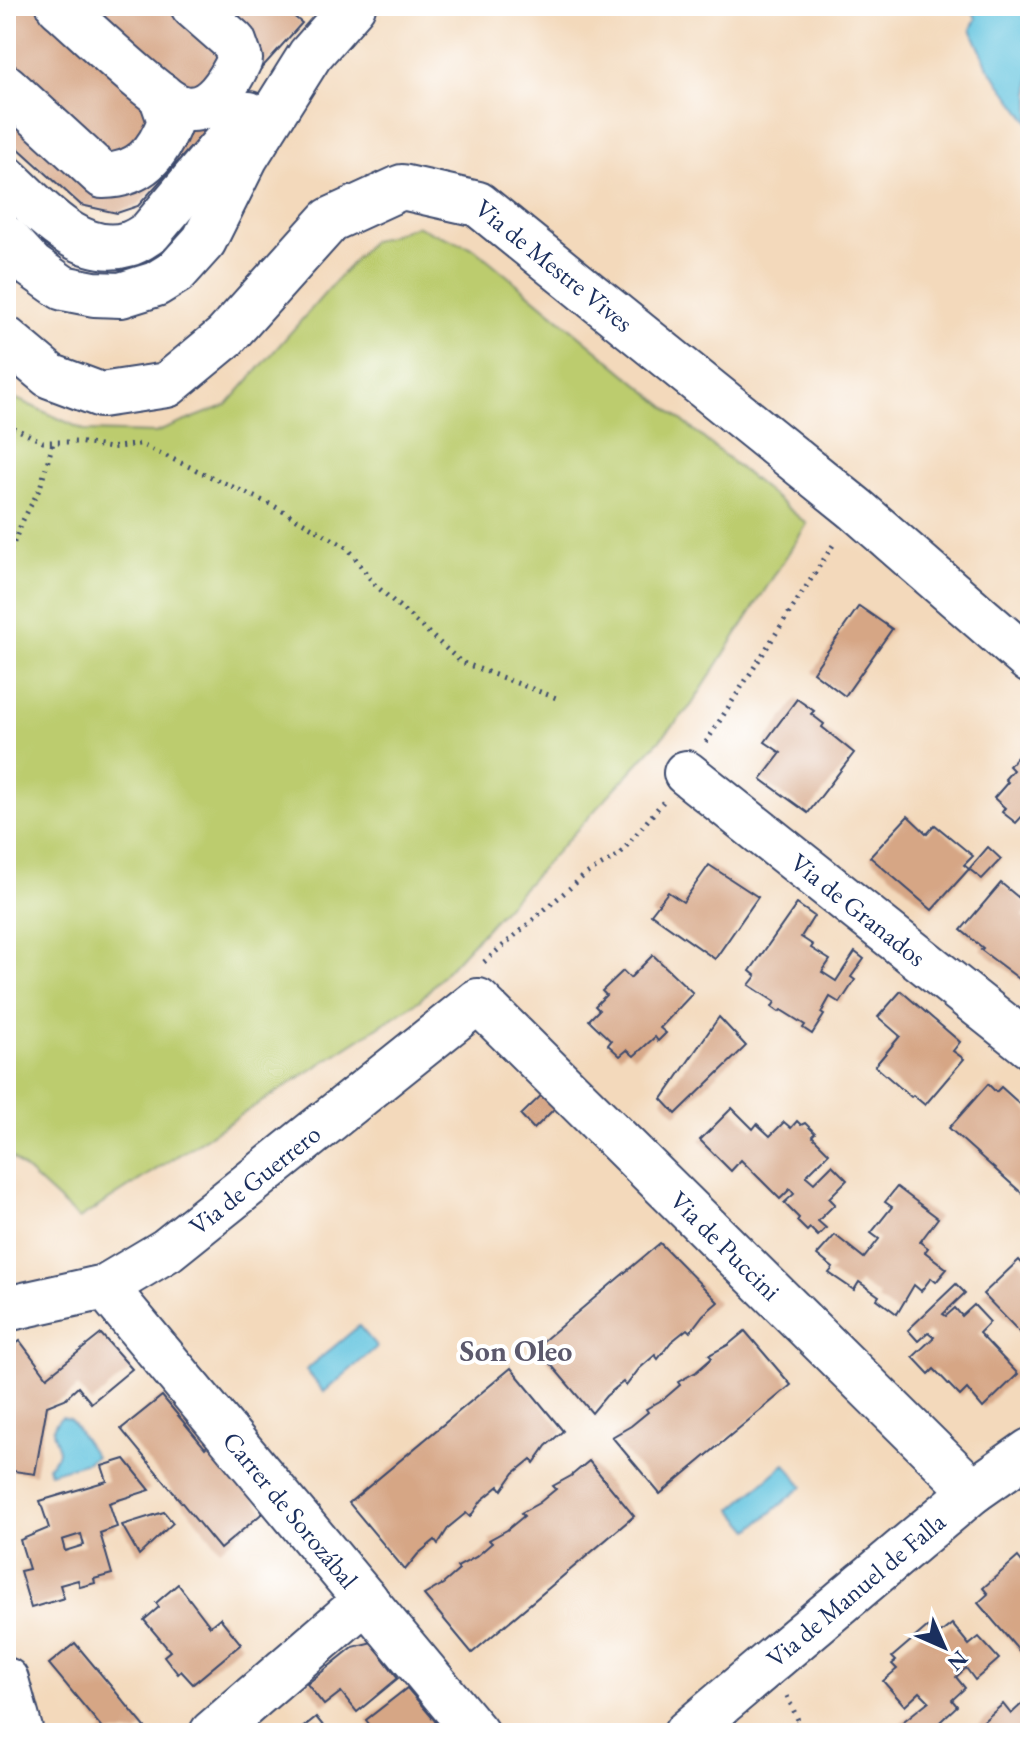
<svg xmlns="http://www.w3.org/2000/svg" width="1036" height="1739" font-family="'EB Garamond',serif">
<rect width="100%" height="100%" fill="#fff"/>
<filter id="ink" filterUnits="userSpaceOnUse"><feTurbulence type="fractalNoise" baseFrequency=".0125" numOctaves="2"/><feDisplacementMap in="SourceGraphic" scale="16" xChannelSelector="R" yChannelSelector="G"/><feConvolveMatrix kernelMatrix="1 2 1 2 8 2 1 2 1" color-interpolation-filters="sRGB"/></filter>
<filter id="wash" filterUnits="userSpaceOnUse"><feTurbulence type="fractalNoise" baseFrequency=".006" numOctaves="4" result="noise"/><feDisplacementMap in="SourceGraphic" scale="32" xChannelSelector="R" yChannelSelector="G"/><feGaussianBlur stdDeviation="1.8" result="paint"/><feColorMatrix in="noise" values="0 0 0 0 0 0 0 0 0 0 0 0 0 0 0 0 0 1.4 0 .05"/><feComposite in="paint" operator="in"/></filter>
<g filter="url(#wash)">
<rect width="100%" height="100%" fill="#f3d9bb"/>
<polygon fill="#bccc6e" stroke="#6c7e66" stroke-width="2" points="416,226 475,249 807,524 691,706 420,1000 79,1219 6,1152 6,394 86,431 155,433 227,405 370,242"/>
<g fill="#60c3de" stroke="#3e799e" stroke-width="2">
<polygon points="971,6 1030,6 1030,123 988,67 971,29 976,19"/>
<polygon points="359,1326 377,1347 324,1392 306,1370"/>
<path d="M62 1417 70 1419 95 1456 87 1462 50 1473 48 1466C49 1465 57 1456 57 1455 63 1441 42 1432 62 1417Z"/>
<polygon points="785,1464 803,1486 750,1530 732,1509"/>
</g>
<g id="blocks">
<g fill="#d6a685" fill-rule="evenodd">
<polygon points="6,6 281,6 302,23 138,206 117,213 81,205 6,137"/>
<polygon points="859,606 892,629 845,696 813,672"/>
<polygon points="797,699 814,711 811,714 824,724 822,727 854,753 808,813 761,779 781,753 765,742"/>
<polygon points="1017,757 1030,767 1030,813 1027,811 1016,823 1002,812 1005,808 994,798 1008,782 1005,779 1013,770 1009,766"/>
<polygon points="908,816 927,834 935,825 973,856 964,865 969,869 932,910 870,857"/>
<polygon points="988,847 1001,859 982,879 969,869"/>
<polygon points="709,865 758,897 715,959 651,914 668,892 683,902"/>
<polygon points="1001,883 1030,907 1023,916 1030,922 1030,987 981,950 983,948 961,930"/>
<polygon points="797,904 814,916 801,937 813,945 811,948 830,960 822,972 836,981 855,952 864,959 851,977 855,980 840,1003 830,997 821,1013 824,1015 812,1034 803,1028 805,1025 781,1010 779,1012 772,1007 775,1002 749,985 756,976 750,971"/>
<polygon points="653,955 693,993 660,1028 666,1033 658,1041 655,1037 634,1056 627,1050 620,1056 608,1045 611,1041 589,1020 599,1010 595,1006 606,995 602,991 623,971 630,978"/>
<polygon points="901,991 960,1042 953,1051 964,1059 925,1105 913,1095 911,1097 875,1066 900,1036 878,1017"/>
<polygon points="719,1017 746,1046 676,1114 662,1099"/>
<polygon points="988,1084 996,1092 1001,1087 1030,1113 1030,1191 1025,1196 949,1128"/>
<polygon points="548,1089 561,1102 534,1129 521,1115"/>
<polygon points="732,1108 753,1129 757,1124 770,1136 784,1122 791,1128 797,1121 801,1125 805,1123 815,1133 812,1136 829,1153 806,1176 814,1183 832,1165 847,1180 829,1198 835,1204 818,1221 826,1228 818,1236 810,1228 807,1231 797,1221 799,1218 784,1203 794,1194 790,1189 780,1199 741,1160 731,1171 700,1140"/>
<polygon points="897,1187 938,1218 920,1242 928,1248 925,1252 947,1269 936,1282 931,1278 921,1291 914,1285 897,1314 877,1299 879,1296 859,1282 854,1290 829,1273 833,1268 817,1255 835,1235 864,1258 879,1239 871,1233 892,1207 885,1202"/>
<polygon points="660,1243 718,1302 703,1315 690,1332 687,1329 671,1342 658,1359 655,1355 639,1369 626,1386 623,1382 606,1396 592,1413 536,1347"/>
<polygon points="1019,1260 1030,1272 1030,1343 983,1294"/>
<polygon points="956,1284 965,1293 943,1314 946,1316 955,1308 962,1316 974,1305 990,1322 979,1333 1018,1374 983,1408 967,1389 960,1396 934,1369 929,1374 913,1357 934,1337 928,1332 918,1341 908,1330"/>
<polygon points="745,1331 791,1385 660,1494 612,1437 631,1426 648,1412 646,1409 665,1398 680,1385 678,1382 696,1372 712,1358 709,1355 728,1345"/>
<polygon points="101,1334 132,1369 91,1403 78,1387 65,1399 47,1406 35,1474 6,1470 6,1351 20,1341 47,1377"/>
<polygon points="511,1368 563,1431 546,1446 534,1463 531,1459 514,1473 502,1490 499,1486 482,1500 470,1517 466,1513 449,1527 438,1544 435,1540 418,1554 405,1570 349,1503"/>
<polygon points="162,1396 205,1448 209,1444 265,1511 220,1549 121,1429"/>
<path d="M125 1459 150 1490 109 1503 117 1527 100 1533 112 1574 94 1579 95 1583 80 1587 78 1580 60 1585 64 1598 31 1608 20 1571 29 1569 20 1540 49 1528 40 1501 107 1481 102 1466ZM81 1534 84 1545 65 1551 62 1540Z"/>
<polygon points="589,1461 634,1516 472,1653 424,1595 443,1584 459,1570 457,1567 476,1557 492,1543 489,1540 507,1530 524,1516 521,1513 539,1503 556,1489 553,1486 571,1476"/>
<polygon points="164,1512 173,1523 139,1555 122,1525"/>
<polygon points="1018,1557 1022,1562 1026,1558 1030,1562 1030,1627 1020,1636 1030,1646 1030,1655 1026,1659 978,1603 988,1594 983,1588"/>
<polygon points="178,1584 210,1626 220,1618 241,1644 193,1684 181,1671 178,1674 164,1656 170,1651 144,1620 159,1607 156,1603"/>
<polygon points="952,1624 969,1645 979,1637 999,1659 975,1680 966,1668 956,1677 965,1688 952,1700 957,1706 928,1733 901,1733 895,1728 929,1701 920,1692 905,1706 883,1681 897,1669 892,1664 896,1661 892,1657 927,1627 930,1631 933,1629 938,1635"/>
<polygon points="372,1642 386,1654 382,1657 398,1678 357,1712 341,1692 324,1705 307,1684 353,1647"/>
<polygon points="75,1643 145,1727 137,1733 100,1733 104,1730 49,1664"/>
<polygon points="407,1688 436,1722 427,1729 429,1733 376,1733 366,1720"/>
<polygon points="1027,1699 1030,1702 1030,1733 970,1733 1003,1704 1011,1714"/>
<polygon points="316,1717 329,1733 296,1733"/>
</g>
</g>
</g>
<g filter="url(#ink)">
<use href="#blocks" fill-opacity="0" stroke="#3b486c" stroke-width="2"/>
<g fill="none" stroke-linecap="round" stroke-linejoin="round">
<g stroke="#3b486c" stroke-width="48">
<g id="minor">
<path d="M59 6C81 25 161 103 183 108 212 115 231 79 240 59L234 42 193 6"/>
<path d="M6 87 103 176C140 175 158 154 170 121L161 95"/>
<path d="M6 178C38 207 79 259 128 244 136 242 144 236 150 232L249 114"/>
<polyline points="6,238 32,266 63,288 94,294 121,295 156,284 177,271 204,241 246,157 310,55 353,6"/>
<path id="s1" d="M6 339 50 376 101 395 167 385 225 337 330 220 402 187 478 204 856 509 1030 661"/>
<path id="s2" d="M686 773 1030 1046"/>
<path id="s3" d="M105 1287 476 1733"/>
<path id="s4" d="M6 1309 105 1287 167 1250 478 1001 973 1491"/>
<polyline points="6,1680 21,1733"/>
<polyline points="212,1733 366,1600"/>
<path id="s5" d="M686 1733 973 1491 1030 1451"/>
</g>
</g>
<g stroke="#3b486c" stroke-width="5" stroke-dasharray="2 6" stroke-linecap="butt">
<polyline points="6,424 43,442 78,442 110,448 140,444 272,505 348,548 373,583 461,662 559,699"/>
<polyline points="6,588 10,583 8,557 22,522 40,488 53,443"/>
<polyline points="706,742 835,542"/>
<polyline points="484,962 586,874 619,855 663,802"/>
<polyline points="787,1696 804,1733"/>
</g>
<use href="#minor" stroke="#fff" stroke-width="44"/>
</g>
</g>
<g text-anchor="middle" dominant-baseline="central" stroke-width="8" stroke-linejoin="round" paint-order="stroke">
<g font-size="26" fill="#1b2f5e" stroke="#fff">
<text stroke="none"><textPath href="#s1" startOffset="666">Via de Mestre Vives</textPath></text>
<text stroke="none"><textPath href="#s2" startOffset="220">Via de Granados</textPath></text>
<text stroke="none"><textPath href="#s4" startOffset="286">Via de Guerrero</textPath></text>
<text stroke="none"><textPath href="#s4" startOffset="920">Via de Puccini</textPath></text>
<text stroke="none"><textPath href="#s3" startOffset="290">Carrer de Sorozábal</textPath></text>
<text stroke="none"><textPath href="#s5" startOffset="222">Via de Manuel de Falla</textPath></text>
</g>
<g font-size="30" font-weight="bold" fill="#5c596c" stroke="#fff">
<text x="516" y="1350">Son Oleo</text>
</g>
</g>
<rect width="1036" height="1739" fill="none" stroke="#fff" stroke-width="32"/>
<g transform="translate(944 1647) rotate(135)" stroke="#ffffff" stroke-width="6" paint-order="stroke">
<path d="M0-6L14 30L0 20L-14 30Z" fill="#1b2f5e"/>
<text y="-12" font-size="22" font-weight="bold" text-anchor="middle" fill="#1b2f5e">N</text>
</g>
</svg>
